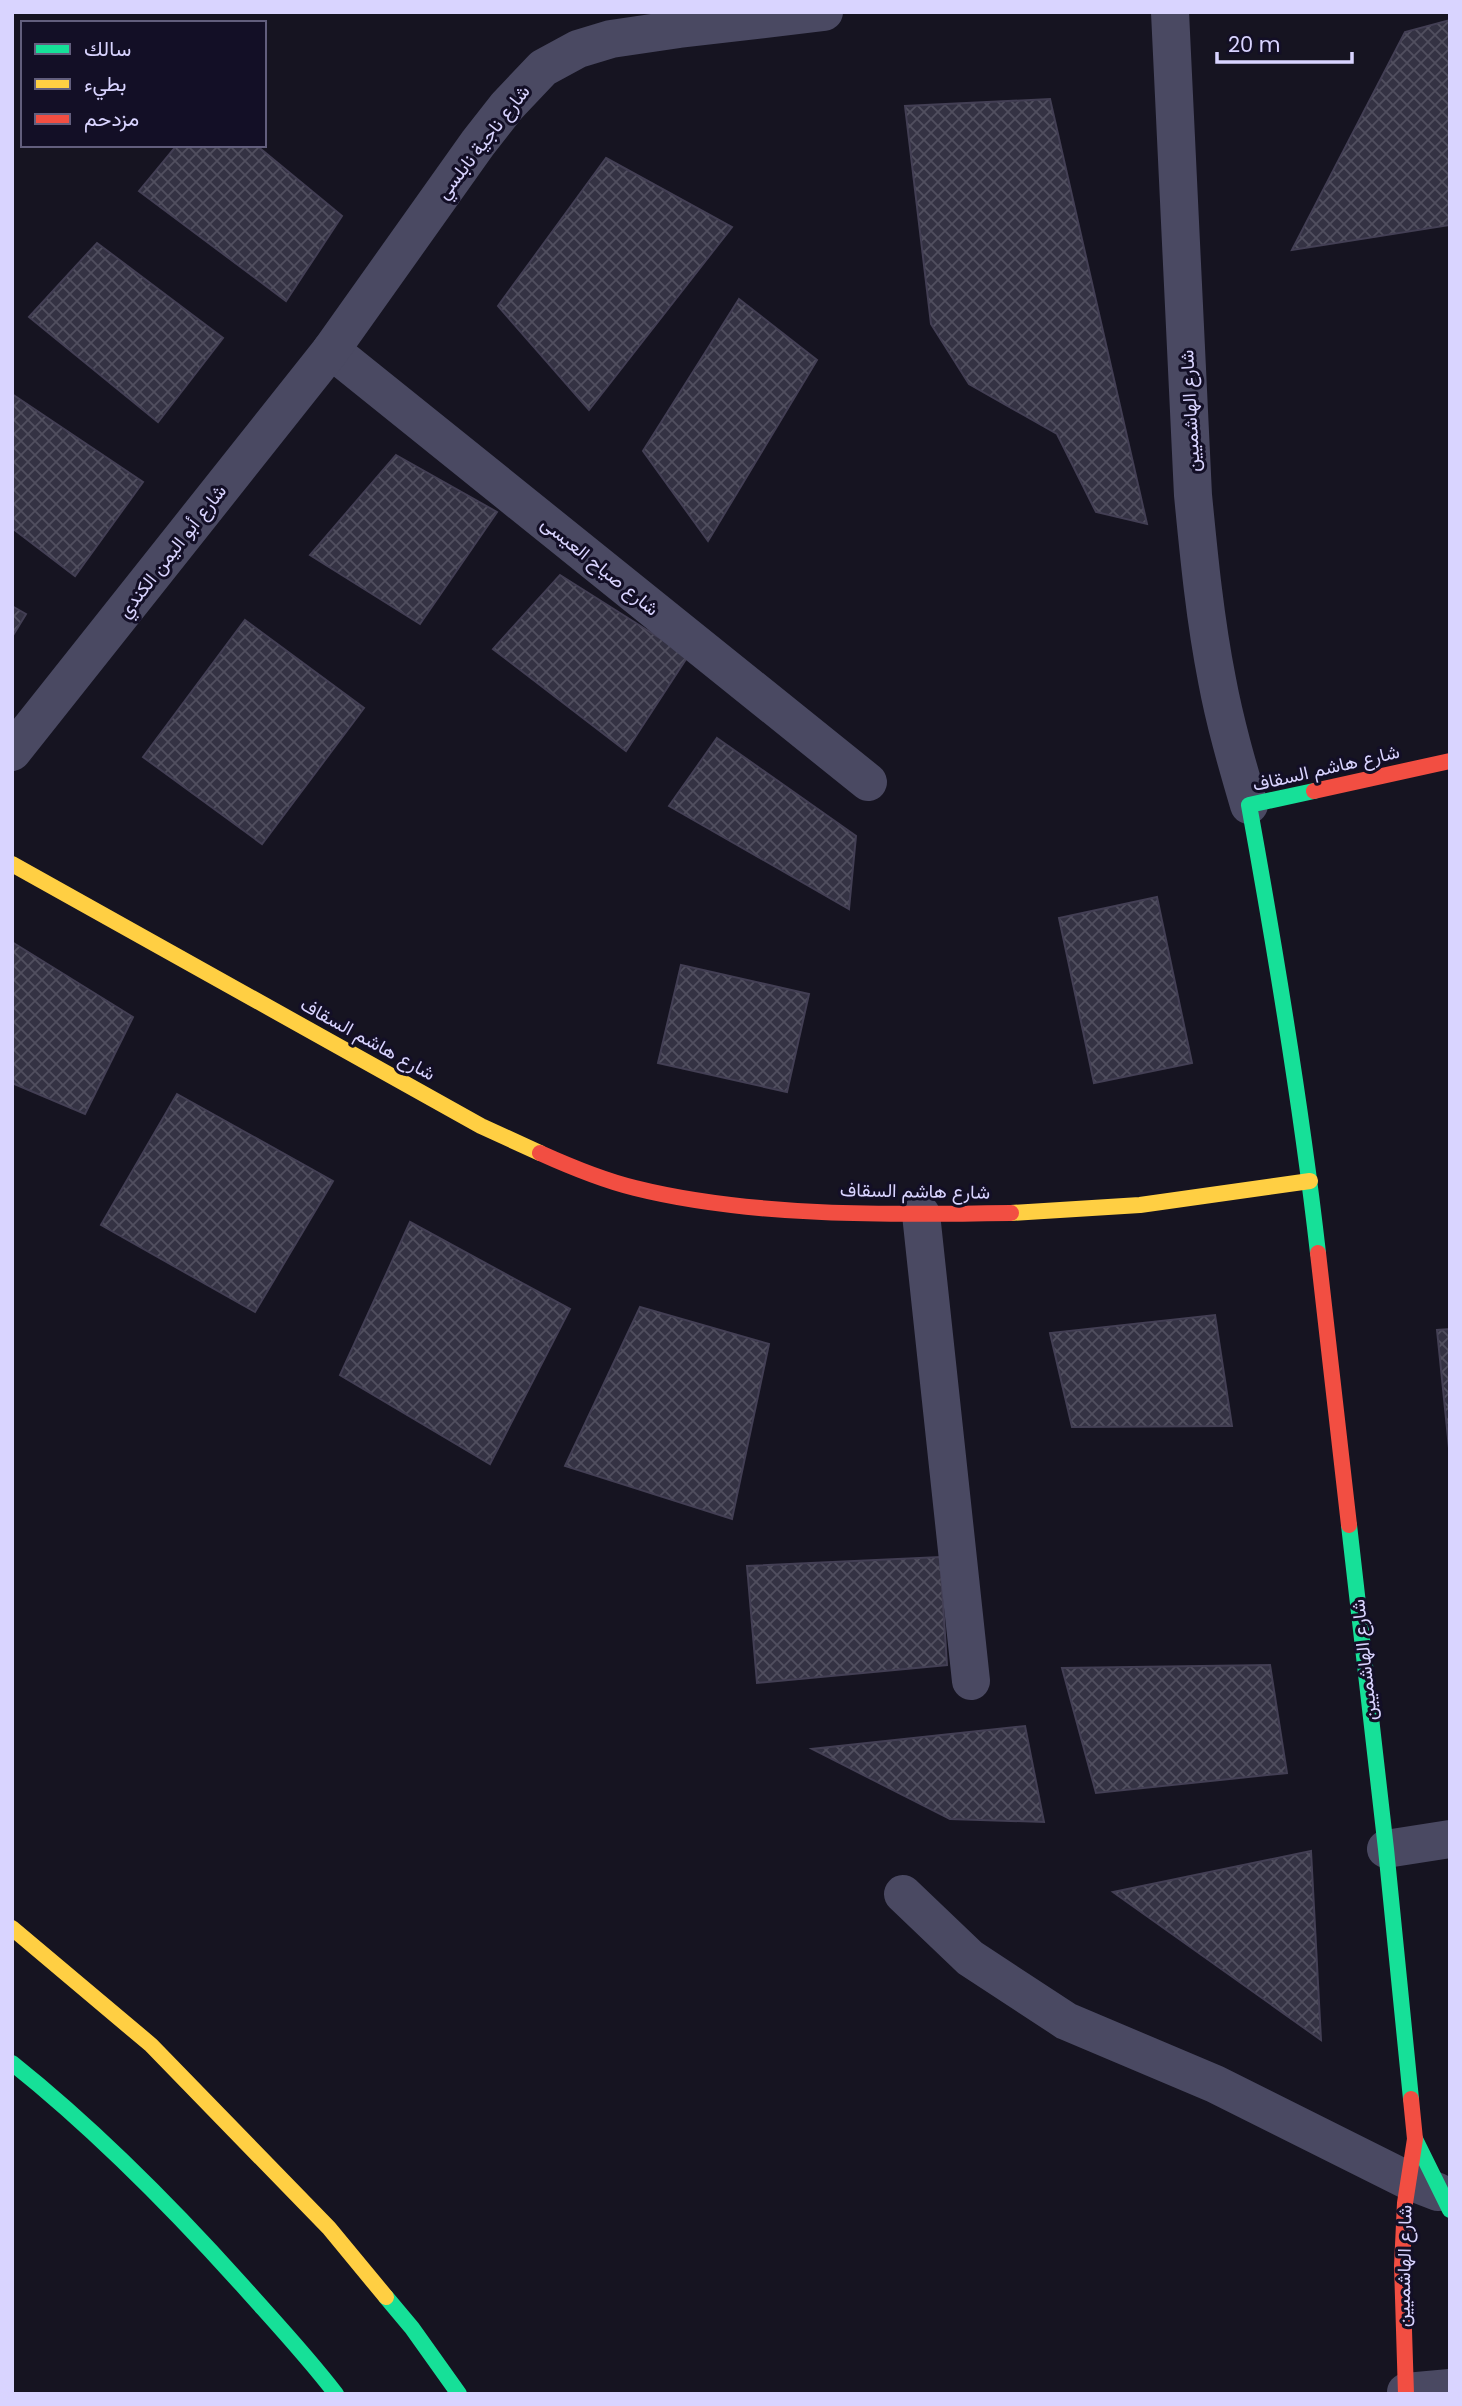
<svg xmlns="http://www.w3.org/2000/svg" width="1462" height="2406" font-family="Poppins,Vazirmatn,sans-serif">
<defs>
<pattern id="building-cross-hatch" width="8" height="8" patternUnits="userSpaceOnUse" patternTransform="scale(1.75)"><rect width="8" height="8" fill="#343243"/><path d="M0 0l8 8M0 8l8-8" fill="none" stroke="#514f5f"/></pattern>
</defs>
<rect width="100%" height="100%" fill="#161421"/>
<g fill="url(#building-cross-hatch)" stroke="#433f54" stroke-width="2">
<polygon points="1450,20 1450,225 1292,250 1405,32"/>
<polygon points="1050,99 1147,524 1096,512 1057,434 969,384 931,324 905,106"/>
<polygon points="177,145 256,145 342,216 286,301 139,191"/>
<polygon points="606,158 732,227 589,410 498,306"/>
<polygon points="97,243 223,338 158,422 29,317"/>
<polygon points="739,299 817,360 708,541 643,451"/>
<polygon points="12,394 143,482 75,576 12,528"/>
<polygon points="396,455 497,512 420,624 310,555"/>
<polygon points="560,575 688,656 626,751 493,649"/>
<polygon points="12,606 26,614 12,637"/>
<polygon points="245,620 364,708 262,844 143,757"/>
<polygon points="717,738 856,836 849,909 669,806"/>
<polygon points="1157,897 1192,1063 1094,1083 1059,918"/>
<polygon points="12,942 133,1017 85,1114 12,1083"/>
<polygon points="681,965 809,994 787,1092 658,1063"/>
<polygon points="177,1094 333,1181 255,1312 101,1225"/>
<polygon points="410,1222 570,1309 490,1464 340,1375"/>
<polygon points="640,1307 769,1344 732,1519 565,1466"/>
<polygon points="1215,1315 1232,1426 1072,1427 1050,1333"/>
<polygon points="1450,1329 1450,1458 1437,1330"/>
<polygon points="940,1557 947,1665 757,1683 747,1566"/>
<polygon points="1270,1665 1287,1773 1096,1793 1062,1668"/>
<polygon points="1025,1726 1044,1822 950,1819 812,1749"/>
<polygon points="1311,1851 1321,2040 1113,1892"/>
</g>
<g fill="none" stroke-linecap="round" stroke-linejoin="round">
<g stroke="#4a4962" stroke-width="38">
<path d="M1170 12 1193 495C1199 557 1205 619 1217 680 1225 723 1237 764 1249 805"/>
<polyline points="331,350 868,782"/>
<polyline points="12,752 331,350 478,143 507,106 543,68 578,49 611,39 679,29 824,12"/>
<polyline points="921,1214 971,1681"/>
<polyline points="1386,1849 1450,1839"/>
<polyline points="903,1894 970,1958 1066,2021 1215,2084 1407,2180 1438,2192"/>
<polyline points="1406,2392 1450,2388"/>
</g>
<g stroke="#16e098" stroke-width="16">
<path d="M1314 791 1249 805C1276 954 1301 1103 1318 1253"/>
<polyline points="1349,1525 1386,1849 1411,2099"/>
<path d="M12 2063C96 2130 170 2205 242 2285 274 2321 307 2356 336 2394"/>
<polyline points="1415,2139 1450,2210"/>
<polyline points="386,2297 412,2328 459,2394"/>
</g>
<g stroke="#ffcf43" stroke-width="16">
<polyline points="12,864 481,1126 540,1153"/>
<polyline points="1011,1213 1140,1205 1310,1181"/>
<polyline points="12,1928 151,2045 329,2228 386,2297"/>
</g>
<g stroke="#f24e42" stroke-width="16">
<polyline points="1314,791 1450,761"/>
<path d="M540 1153C571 1167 602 1180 635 1188 751 1217 892 1215 1011 1213"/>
<polyline points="1318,1253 1349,1525"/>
<polyline points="1406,2394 1402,2266 1405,2203 1415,2139 1411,2099"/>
</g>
</g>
<g text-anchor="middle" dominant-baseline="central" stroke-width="6" stroke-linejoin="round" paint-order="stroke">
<g font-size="19" fill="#d9d4ff" stroke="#130f26">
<text transform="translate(483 142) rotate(-52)">شارع ناجية نابلسي</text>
<text transform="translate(1190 411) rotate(-93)">شارع الهاشميين</text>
<text transform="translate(172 551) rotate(-52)">شارع أبو اليمن الكندي</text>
<text transform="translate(600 566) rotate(39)">شارع صياح العيسى</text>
<text transform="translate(1326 768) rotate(-13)">شارع هاشم السقاف</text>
<text transform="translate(368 1039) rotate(29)">شارع هاشم السقاف</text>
<text transform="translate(915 1191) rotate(1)">شارع هاشم السقاف</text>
<text transform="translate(1364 1660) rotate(-96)">شارع الهاشميين</text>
<text transform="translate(1404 2266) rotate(-89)">شارع الهاشميين</text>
</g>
</g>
<rect width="1462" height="2406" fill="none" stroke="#d9d4ff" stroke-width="28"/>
<rect x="21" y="21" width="245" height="126" fill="#130f26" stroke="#625e7d" stroke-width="2"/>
<rect x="35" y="44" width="35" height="10" fill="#16e098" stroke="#625e7d" stroke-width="2"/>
<text x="84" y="56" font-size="21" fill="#d9d4ff">سالك</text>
<rect x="35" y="79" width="35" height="10" fill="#ffcf43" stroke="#625e7d" stroke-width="2"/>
<text x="84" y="91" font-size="21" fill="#d9d4ff">بطيء</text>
<rect x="35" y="114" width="35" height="10" fill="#f24e42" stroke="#625e7d" stroke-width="2"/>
<text x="84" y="126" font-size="21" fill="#d9d4ff">مزدحم</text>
<path d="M1217 52v10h135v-10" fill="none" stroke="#d9d4ff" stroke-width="3.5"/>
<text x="1228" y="52" font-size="21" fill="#d9d4ff" stroke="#130f26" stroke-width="5" paint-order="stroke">20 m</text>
</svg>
